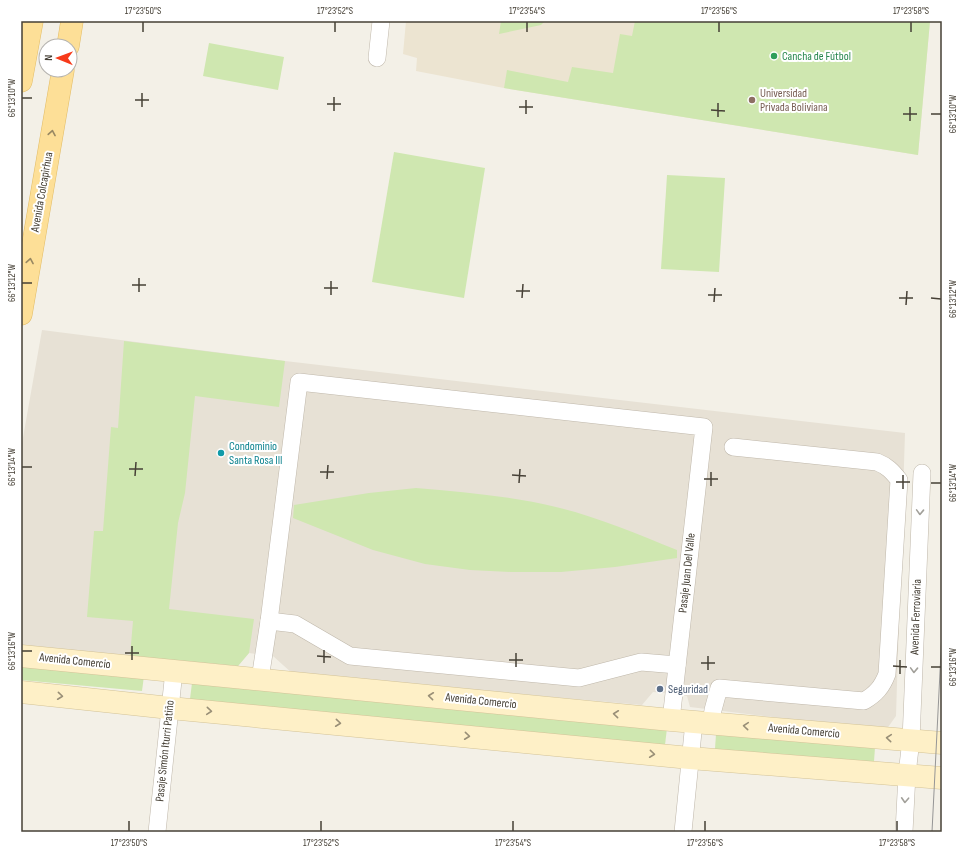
<svg xmlns="http://www.w3.org/2000/svg" width="963" height="853" font-family="'Sofia Sans Condensed',sans-serif">
<rect width="100%" height="100%" fill="#f3f0e7"/>
<polygon fill="#e7e1d5" points="42,330 285,361 905,433 896,716 886,730 869,729 690,707 687,696 673,694 653,692 642,705 293,674 273,656 249,653 238,666 21,646 21,449"/>
<polygon fill="#ece4d1" points="406,21 930,21 918,155 504,88 416,71 417,58 403,54"/>
<g fill="#cfe7b0">
<polygon points="501,21 545,21 541,25 499,34"/>
<polygon points="635,21 930,21 918,155 504,88 507,70 568,82 572,67 613,73 620,34 632,36"/>
<polygon points="209,43 284,57 278,90 203,76"/>
<polygon points="394,152 485,168 464,298 372,282"/>
<polygon points="667,175 725,178 719,272 661,269"/>
<polygon points="124,341 285,361 279,407 195,396 185,493 178,523 169,609 254,619 249,653 238,666 130,656 133,621 87,617 94,531 103,531 111,427 118,428"/>
<path d="M416 488C463 492 510 496 556 507 598 517 637 534 677 550V558L615 567 561 572H511L470 570 425 564 373 550 293 518 294 505 369 493Z"/>
<polygon points="21,665 144,676 142,691 21,680"/>
<polygon points="192,683 667,728 665,745 190,699"/>
<polygon points="716,734 875,747 874,762 715,749"/>
</g>
<g fill="none" stroke-linecap="round" stroke-linejoin="round">
<g stroke="#bfb7aa" stroke-width="18">
<g id="street">
<polyline points="377,58 381,21"/>
<polyline points="269,621 295,624 350,656 579,678 641,662 677,665"/>
<polyline points="260,679 269,621 299,382 704,427 671,720"/>
<path d="M711 723 713 710 719 688 864 701C876 694 882 687 887 674L899 480C892 471 887 466 877 462L733 447"/>
<polyline points="157,832 174,671"/>
<polyline points="683,832 694,722"/>
<polyline points="904,832 907,774 911,740 922,473"/>
</g>
</g>
<g stroke="#d3c398" stroke-width="23">
<g id="secondary">
<polyline points="21,656 671,720 942,743"/>
<polyline points="21,692 170,708 690,758 942,778"/>
</g>
</g>
<g stroke="#e2bc66" stroke-width="23">
<g id="primary">
<polyline points="68,46 72,21"/>
<polyline points="21,81 32,21"/>
<polyline points="21,314 63,70"/>
</g>
</g>
<use href="#street" stroke="#fff" stroke-width="17"/>
<use href="#secondary" stroke="#fef0c7" stroke-width="22"/>
<use href="#primary" stroke="#fddf97" stroke-width="22"/>
<polyline stroke="#969696" stroke-width="1" points="932,832 942,632"/>
</g>
<defs><path id="oneway-chevron" d="M-2-3.5L2.5 0L-2 3.5" fill="none" stroke-width="1.6" stroke-linecap="round" stroke-linejoin="round"/></defs>
<g stroke="#988862">
<use href="#oneway-chevron" transform="translate(52 133) rotate(-80)"/>
<use href="#oneway-chevron" transform="translate(30 261) rotate(-80)"/>
</g>
<g stroke="#a2a09a">
<use href="#oneway-chevron" transform="translate(920 512) rotate(92)"/>
<use href="#oneway-chevron" transform="translate(914 670) rotate(92)"/>
<use href="#oneway-chevron" transform="translate(905 800) rotate(93)"/>
</g>
<g stroke="#998f77">
<use href="#oneway-chevron" transform="translate(60 696) rotate(6)"/>
<use href="#oneway-chevron" transform="translate(431 696) rotate(-174)"/>
<use href="#oneway-chevron" transform="translate(209 711) rotate(5)"/>
<use href="#oneway-chevron" transform="translate(616 714) rotate(-174)"/>
<use href="#oneway-chevron" transform="translate(338 723) rotate(6)"/>
<use href="#oneway-chevron" transform="translate(746 726) rotate(-175)"/>
<use href="#oneway-chevron" transform="translate(467 736) rotate(6)"/>
<use href="#oneway-chevron" transform="translate(889 738) rotate(-175)"/>
<use href="#oneway-chevron" transform="translate(652 754) rotate(6)"/>
</g>
<path fill="none" stroke="#464036" stroke-width="1.5" d="M143 32V22M335 32V22M527 32V22M719 32V22M911 32V22M22 98H32M135 100H149M327 104H341M142 107V93M519 107H533M711 110 725 111M334 111V97M526 114V100M903 114H917M931 114H941M718 117V103M910 121V107M22 283H32M132 285H146M324 288H338M516 291H530M139 292V278M331 295V281M708 295H722M522 298 523 284M899 298H913M931 298 941 299M714 302 715 288M906 305 907 291M22 467H32M129 469H143M320 472H334M512 475 526 476M135 476 136 462M327 479 328 465M704 479H718M896 482H910M519 483 520 469M931 483H941M711 486V472M903 489V475M22 651H32M125 653H139M317 656 331 657M132 660V646M509 660H523M324 663V650M701 663H715M893 666 907 667M516 667V653M931 667H941M708 670V656M900 674V660M129 831V821M321 831V821M513 831V821M705 831V821M897 831V821"/>
<circle fill="#2e9e5b" stroke="#fff" stroke-width="1.5" cx="774" cy="56" r="4"/>
<circle fill="#8d6e63" stroke="#fff" stroke-width="1.5" cx="752" cy="100" r="4"/>
<circle fill="#0f9aa8" stroke="#fff" stroke-width="1.5" cx="221" cy="453" r="4"/>
<circle fill="#5c6f8a" stroke="#fff" stroke-width="1.5" cx="660" cy="689" r="4"/>
<g text-anchor="middle" dominant-baseline="central" stroke-width="4" stroke-linejoin="round" paint-order="stroke">
<g font-size="12" fill="#27864d" stroke="#fff" text-anchor="start">
<text x="782" y="56">Cancha de Fútbol</text>
</g>
<g font-size="12" fill="#785e54" stroke="#fff" text-anchor="start">
<text x="760" y="93">Universidad<tspan x="760" dy="14">Privada Boliviana</tspan></text>
</g>
<g font-size="12" fill="#464036" stroke="#fff">
<text transform="translate(42 192) rotate(-80)">Avenida Colcapirhua</text>
<text transform="translate(687 573) rotate(-84)">Pasaje Juan Del Valle</text>
<text transform="translate(916 617) rotate(-88)">Avenida Ferroviaria</text>
<text transform="translate(75 661) rotate(6)">Avenida Comercio</text>
<text transform="translate(481 701) rotate(6)">Avenida Comercio</text>
<text transform="translate(804 731) rotate(5)">Avenida Comercio</text>
<text transform="translate(165 751) rotate(-84)">Pasaje Simón Iturri Patiño</text>
</g>
<g font-size="12" fill="#0d838f" stroke="#fff" text-anchor="start">
<text x="229" y="446">Condominio<tspan x="229" dy="14">Santa Rosa III</tspan></text>
</g>
<g font-size="12" fill="#4e5e75" stroke="#fff" text-anchor="start">
<text x="668" y="689">Seguridad</text>
</g>
</g>
<rect width="963" height="853" fill="none" stroke="#ffffff" stroke-width="44"/>
<g transform="translate(58 58) rotate(271)"><circle r="19" fill="#ffffff" stroke="#b5b3af"/>
<path d="M0-3L7 15L0 10L-7 15Z" fill="#f73a1a"/>
<text y="-6" font-size="11" font-weight="bold" text-anchor="middle" fill="#464036">N</text>
</g>
<rect x="22" y="22" width="919" height="809" fill="none" stroke="#464036" stroke-width="1.5"/>
<g font-size="10" text-anchor="middle" fill="#464036">
<text x="143" y="14">17°23'50"S</text>
<text x="335" y="14">17°23'52"S</text>
<text x="527" y="14">17°23'54"S</text>
<text x="719" y="14">17°23'56"S</text>
<text x="911" y="14">17°23'58"S</text>
<text transform="translate(11 98) rotate(-90)" y="4">66°13'10"W</text>
<text transform="translate(952 114) rotate(-90)" y="4">66°13'10"W</text>
<text transform="translate(11 283) rotate(-90)" y="4">66°13'12"W</text>
<text transform="translate(952 299) rotate(-90)" y="4">66°13'12"W</text>
<text transform="translate(11 467) rotate(-90)" y="4">66°13'14"W</text>
<text transform="translate(952 483) rotate(-90)" y="4">66°13'14"W</text>
<text transform="translate(11 651) rotate(-90)" y="4">66°13'16"W</text>
<text transform="translate(952 667) rotate(-90)" y="4">66°13'16"W</text>
<text x="129" y="846">17°23'50"S</text>
<text x="321" y="846">17°23'52"S</text>
<text x="513" y="846">17°23'54"S</text>
<text x="705" y="846">17°23'56"S</text>
<text x="897" y="846">17°23'58"S</text>
</g>
</svg>
